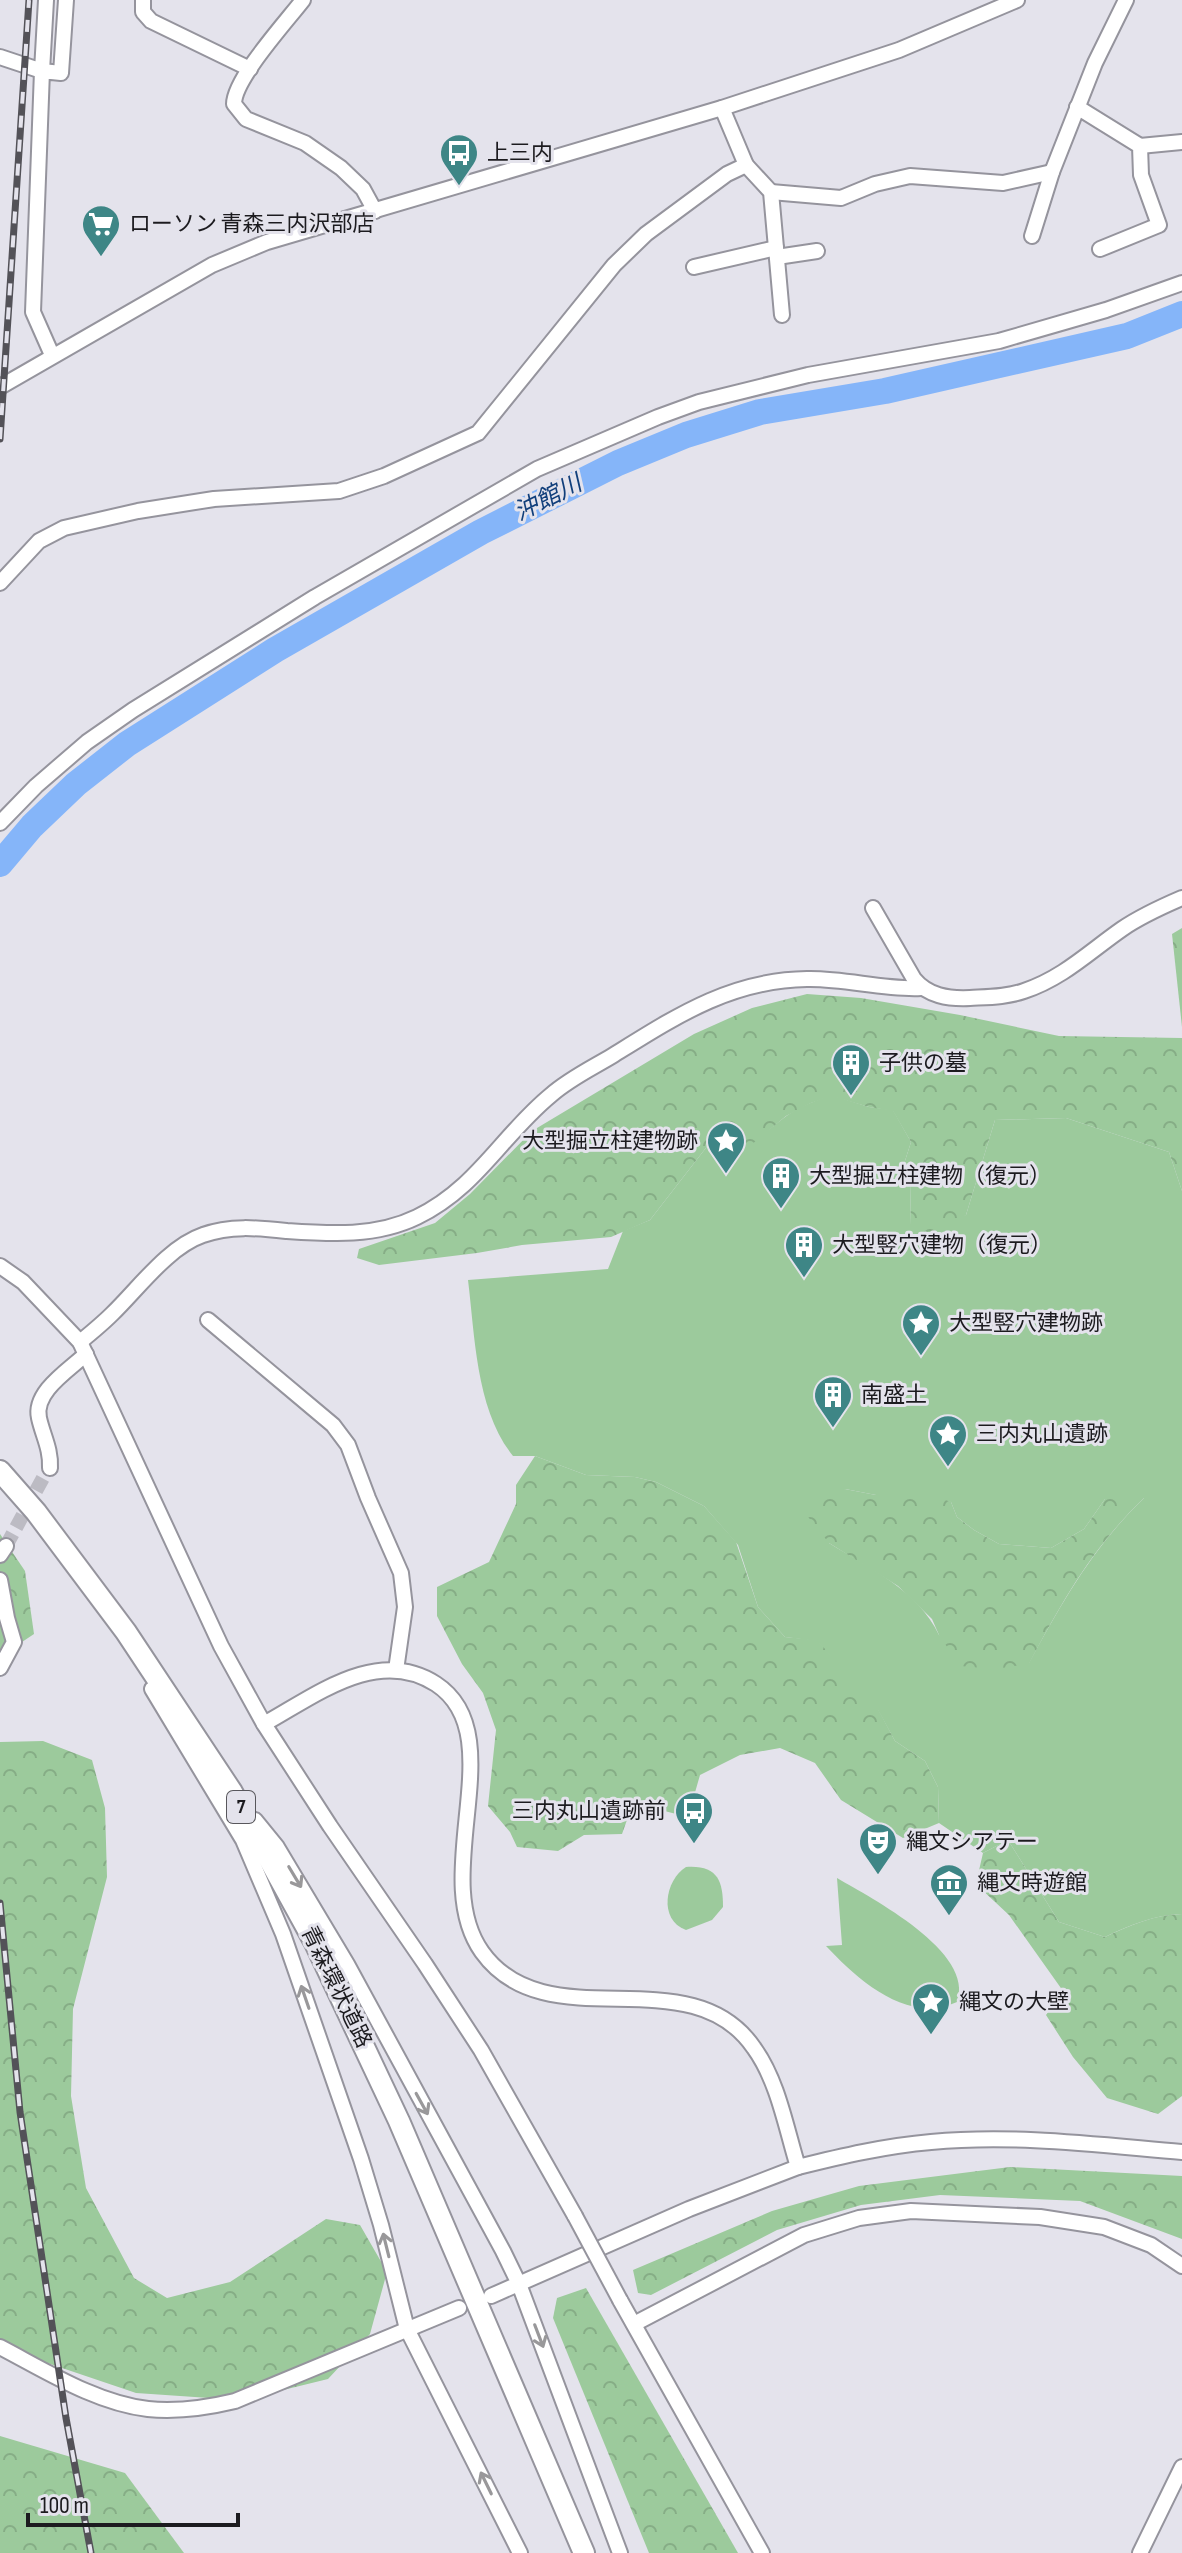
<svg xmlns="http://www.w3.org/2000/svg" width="1182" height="2553" font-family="'Sofia Sans Condensed','Noto Sans JP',sans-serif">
<defs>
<pattern id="forest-crowns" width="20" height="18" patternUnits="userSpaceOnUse" patternTransform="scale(2)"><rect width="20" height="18" fill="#9cca9c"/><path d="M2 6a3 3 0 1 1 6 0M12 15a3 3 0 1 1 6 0" fill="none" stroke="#86ad86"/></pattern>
</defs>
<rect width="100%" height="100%" fill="#e4e3ec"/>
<g fill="#9cca9c" fill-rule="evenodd">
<path d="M831 1095 869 1107 893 1110 911 1142 904 1164 910 1179 911 1225 966 1215 995 1120 1066 1118 1169 1152 1182 1191V1914C1154 1915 1130 1925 1105 1937L1059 1922 1008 1840 983 1853 939 1823 938 1787 925 1761 895 1741 878 1710 817 1641 785 1637 758 1607 738 1545 704 1506 656 1482 635 1477 586 1475 535 1456H513C476 1410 475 1337 468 1280L608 1269 623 1231 650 1220 712 1140C748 1149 758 1138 785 1117 798 1107 815 1101 831 1095ZM845 1489 876 1495 951 1502 957 1517 974 1530 999 1544 1051 1548 1084 1529 1105 1499 1144 1498C1093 1547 1062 1602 1029 1663L939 1635C918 1590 869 1568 829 1543Z"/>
<path d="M686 1867C717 1865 723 1880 723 1907L712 1920 686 1930C658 1920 665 1880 686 1867Z"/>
<path d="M837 1878C871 1898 976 1952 957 2002 907 2025 857 1979 826 1946L842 1945Z"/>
</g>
<g fill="url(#forest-crowns)">
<polygon points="1182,928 1182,1027 1172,934"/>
<polygon points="807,994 861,998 960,1015 1059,1036 1182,1038 1182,1191 1169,1152 1066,1118 995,1120 966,1215 931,1238 911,1225 910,1179 904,1164 911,1142 893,1111 869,1107 831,1096 811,1103 786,1116 751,1145 734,1145 712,1140 650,1220 611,1237 522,1245 477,1253 379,1265 357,1258 359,1249 435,1223 470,1194 532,1131 694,1034 752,1008"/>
<polygon points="535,1456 586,1475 635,1477 656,1482 704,1506 736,1542 758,1607 785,1637 817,1640 877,1707 895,1741 925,1761 938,1787 939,1823 903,1838 841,1800 815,1763 780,1748 740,1755 700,1775 688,1817 633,1803 622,1834 584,1835 558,1851 517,1847 510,1832 488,1806 496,1730 483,1693 462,1664 437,1616 437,1587 489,1562 516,1504 516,1485"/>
<path d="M845 1489 876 1495 920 1491 951 1502 957 1517 974 1530 999 1544 1051 1548 1084 1529 1105 1499 1124 1489 1144 1498C1093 1547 1062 1601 1029 1664L995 1669 960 1666 939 1635 932 1619 898 1586 829 1543 805 1513 816 1501Z"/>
<polygon points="0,1534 25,1571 34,1634 7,1652 0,1651"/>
<polygon points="43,1741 92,1760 105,1808 107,1877 73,2009 71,2096 86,2188 134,2278 167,2298 230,2282 326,2219 360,2225 387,2272 370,2334 328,2379 271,2393 224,2399 136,2393 0,2347 0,1742"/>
<path d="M1008 1840 1059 1922 1105 1937C1131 1925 1153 1915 1182 1914V2096L1158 2114 1107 2098 1073 2057 1046 2015 1063 1991 1009 1915 979 1887 977 1879 983 1853Z"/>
<polygon points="1010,2167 1182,2176 1182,2239 1080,2201 940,2195 861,2205 777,2230 651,2295 638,2293 633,2270 772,2211 859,2186"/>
<polygon points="586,2288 738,2553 649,2553 553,2318 557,2298"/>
<polygon points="0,2436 125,2473 184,2553 0,2553"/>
</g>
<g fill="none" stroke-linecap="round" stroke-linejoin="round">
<polyline stroke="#85b5f9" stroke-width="26" points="0,864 32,826 76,784 127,744 275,650 481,532 618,463 686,435 760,412 885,391 1127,336 1182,314"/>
<polyline stroke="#bcbbc3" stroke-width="14" stroke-dasharray="14 7" stroke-linecap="butt" points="6,1546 43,1478 50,1468"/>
<g stroke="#95949d" stroke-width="18">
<g id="minor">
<polyline points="143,0 143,12 151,21 250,69"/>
<path d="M303 0C286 22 234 79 234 104L246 119 305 143 341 168 363 189 375 211"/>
<polyline points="0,57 42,71 46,0"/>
<polyline points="1077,107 1140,146 1141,175 1159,225 1100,249"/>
<polyline points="1140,146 1182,142"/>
<polyline points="746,165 771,192 782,315"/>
<polyline points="771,192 841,198 875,184 910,176 1003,183 1052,172"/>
<polyline points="1032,236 1052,172 1095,63 1126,0"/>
<polyline points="777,257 817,251"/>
<polyline points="694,267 776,248"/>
<polyline points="52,355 33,312 42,71 61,73 66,0"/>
<polyline points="0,387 212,265 267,242 722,108 899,50 1017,0"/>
<polyline points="0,583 39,541 64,528 138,511 214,499 339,491 384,476 478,433 614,265 646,234 727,174 746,165 722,108"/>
<polyline points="0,823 36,786 87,742 133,710 315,597 537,469 658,417 699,402 808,375 999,341 1106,310 1182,283"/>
<path d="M873 908 914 979C928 996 948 999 970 998 988 997 1007 997 1024 991 1063 978 1089 952 1122 929 1141 916 1161 907 1182 898"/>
<polyline points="0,1266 23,1282 80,1342 221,1646 264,1724 330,1826 425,1964 481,2050 575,2216"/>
<polyline points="208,1320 333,1425 348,1445 368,1498 401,1573 405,1607 396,1670"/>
<path d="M80 1342C91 1333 102 1324 112 1314 138 1289 168 1247 203 1235 230 1225 258 1228 287 1231 331 1234 376 1237 417 1217 477 1188 502 1135 551 1095 569 1079 592 1068 612 1056 675 1017 730 980 807 979 845 978 883 990 921 988"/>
<path d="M50 1468C51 1449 43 1436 39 1418 33 1392 69 1370 86 1354"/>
<polyline points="0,1555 6,1546"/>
<polyline points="0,1580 7,1618 14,1642 0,1668"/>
<polyline points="152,1689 243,1840 283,1934 361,2159 381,2225 407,2329 520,2553"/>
<path d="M264 1724C315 1696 377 1646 436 1684 514 1735 427 1875 482 1952 547 2043 690 1954 754 2048 778 2081 786 2128 798 2167 842 2156 885 2146 931 2142 1014 2134 1099 2145 1182 2152"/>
<polyline points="255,1820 277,1847 347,1964 503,2251 519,2284 620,2553"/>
<polyline points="491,2296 689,2209 798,2167"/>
<polyline points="620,2300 762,2553"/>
<polyline points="634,2324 804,2235 859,2218 911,2211 1040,2217 1104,2227 1151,2245 1182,2266"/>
<path d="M0 2347C46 2371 96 2403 148 2409 178 2412 206 2408 235 2401L459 2308"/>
<polyline points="1140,2553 1182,2467"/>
</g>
</g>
<g stroke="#95949d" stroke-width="24">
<polyline id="highway" points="0,1471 36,1512 126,1632 232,1792 315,1943 399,2121 584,2553"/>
</g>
<use href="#minor" stroke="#fff" stroke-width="14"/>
<use href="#highway" stroke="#fff" stroke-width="20"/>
<g stroke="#535258" stroke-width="7">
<g id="rail">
<polyline points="0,439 29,0"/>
<polyline points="0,1903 20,2112 66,2418 91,2553"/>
</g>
</g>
<use href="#rail" stroke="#e4e3ec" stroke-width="4" stroke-dasharray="12" stroke-linecap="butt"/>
<g stroke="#95949d" stroke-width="18" stroke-linecap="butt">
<polyline id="minor-bridge" points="575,2216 620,2300"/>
</g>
<use href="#minor-bridge" stroke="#fff" stroke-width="14"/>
</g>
<defs><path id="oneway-shaft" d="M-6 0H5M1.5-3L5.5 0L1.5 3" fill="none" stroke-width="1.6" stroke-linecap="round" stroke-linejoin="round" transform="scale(2)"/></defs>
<g stroke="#99989a">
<use href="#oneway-shaft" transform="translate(295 1877) rotate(59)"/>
<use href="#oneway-shaft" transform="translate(305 1997) rotate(-109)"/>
<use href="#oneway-shaft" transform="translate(422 2104) rotate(61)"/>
<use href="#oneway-shaft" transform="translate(386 2245) rotate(-104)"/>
<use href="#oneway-shaft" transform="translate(539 2336) rotate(69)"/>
<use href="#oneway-shaft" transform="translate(486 2483) rotate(-116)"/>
</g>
<defs>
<g id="bus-pin" transform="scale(2)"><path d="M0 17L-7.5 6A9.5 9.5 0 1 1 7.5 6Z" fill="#3e8686" stroke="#e4e3ec"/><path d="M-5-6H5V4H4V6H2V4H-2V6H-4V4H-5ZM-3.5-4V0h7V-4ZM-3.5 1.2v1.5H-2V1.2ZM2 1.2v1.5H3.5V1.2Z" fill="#fff"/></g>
<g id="supermarket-pin" transform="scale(2)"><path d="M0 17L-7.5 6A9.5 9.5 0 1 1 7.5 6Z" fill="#3e8686" stroke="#e4e3ec"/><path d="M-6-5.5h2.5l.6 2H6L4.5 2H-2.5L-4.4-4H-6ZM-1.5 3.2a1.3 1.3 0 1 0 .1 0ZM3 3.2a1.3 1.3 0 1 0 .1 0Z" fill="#fff"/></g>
<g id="building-pin" transform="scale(2)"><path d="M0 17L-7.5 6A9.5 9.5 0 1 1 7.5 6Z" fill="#3e8686" stroke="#e4e3ec"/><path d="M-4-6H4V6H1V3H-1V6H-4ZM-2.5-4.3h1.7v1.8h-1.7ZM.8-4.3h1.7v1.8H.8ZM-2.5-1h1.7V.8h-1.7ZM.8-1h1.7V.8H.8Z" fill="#fff"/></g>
<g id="sight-pin" transform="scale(2)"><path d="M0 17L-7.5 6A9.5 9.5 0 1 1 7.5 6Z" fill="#3e8686" stroke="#e4e3ec"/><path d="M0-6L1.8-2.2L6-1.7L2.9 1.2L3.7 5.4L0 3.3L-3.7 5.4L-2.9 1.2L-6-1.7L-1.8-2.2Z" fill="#fff"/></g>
<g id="theatre-pin" transform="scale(2)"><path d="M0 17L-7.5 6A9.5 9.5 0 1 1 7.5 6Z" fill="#3e8686" stroke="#e4e3ec"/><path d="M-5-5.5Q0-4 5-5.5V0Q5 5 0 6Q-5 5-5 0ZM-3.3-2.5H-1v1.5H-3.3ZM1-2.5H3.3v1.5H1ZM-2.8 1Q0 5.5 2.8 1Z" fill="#fff"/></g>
<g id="museum-pin" transform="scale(2)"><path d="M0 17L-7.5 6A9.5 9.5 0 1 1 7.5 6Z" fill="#3e8686" stroke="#e4e3ec"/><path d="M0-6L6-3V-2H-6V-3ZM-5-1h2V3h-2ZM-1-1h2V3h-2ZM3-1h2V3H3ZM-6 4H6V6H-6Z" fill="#fff"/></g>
</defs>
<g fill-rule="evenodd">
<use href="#bus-pin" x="459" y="153"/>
<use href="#supermarket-pin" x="101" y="224"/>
<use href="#building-pin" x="851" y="1063"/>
<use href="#sight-pin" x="726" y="1141"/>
<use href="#building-pin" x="781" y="1176"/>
<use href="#building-pin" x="804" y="1245"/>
<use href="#sight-pin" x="921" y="1323"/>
<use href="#building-pin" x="833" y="1395"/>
<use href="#sight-pin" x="948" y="1434"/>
<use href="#bus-pin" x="694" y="1811"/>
<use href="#theatre-pin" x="878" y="1842"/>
<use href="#museum-pin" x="949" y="1883"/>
<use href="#sight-pin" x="931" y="2002"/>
</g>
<g text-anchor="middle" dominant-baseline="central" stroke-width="6" stroke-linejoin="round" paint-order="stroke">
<rect fill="#e4e3ec" stroke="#58575c" stroke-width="2" x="227" y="1791" width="28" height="32" rx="6"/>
<g font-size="20" font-weight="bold" fill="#1c1b1f">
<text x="241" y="1807">7</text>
</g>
<g font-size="22" fill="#1c1b1f" stroke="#e4e3ec" text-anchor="start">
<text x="487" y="153">上三内</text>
<text x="129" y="224">ローソン 青森三内沢部店</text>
<text x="879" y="1063">子供の墓</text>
<text x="698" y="1141" text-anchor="end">大型掘立柱建物跡</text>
<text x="809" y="1176">大型掘立柱建物（復元）</text>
<text x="832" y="1245">大型竪穴建物（復元）</text>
<text x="949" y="1323">大型竪穴建物跡</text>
<text x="861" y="1395">南盛土</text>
<text x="976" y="1434">三内丸山遺跡</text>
<text x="666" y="1811" text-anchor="end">三内丸山遺跡前</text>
<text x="906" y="1842">縄文シアテー</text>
<text x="977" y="1883">縄文時遊館</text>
<text x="959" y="2002">縄文の大壁</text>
</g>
<g font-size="22" fill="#1c1b1f" stroke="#e4e3ec">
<text transform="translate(336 1987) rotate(64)">青森環状道路</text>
</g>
<g font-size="24" font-style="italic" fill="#113f7b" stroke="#e4e3ec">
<text transform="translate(548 498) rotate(-27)">沖館川</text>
</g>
</g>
<path d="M28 2513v12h210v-12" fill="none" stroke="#1c1b1f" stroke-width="4"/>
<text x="40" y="2513" font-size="24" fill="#1c1b1f" stroke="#e4e3ec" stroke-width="6" paint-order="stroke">100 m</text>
</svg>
